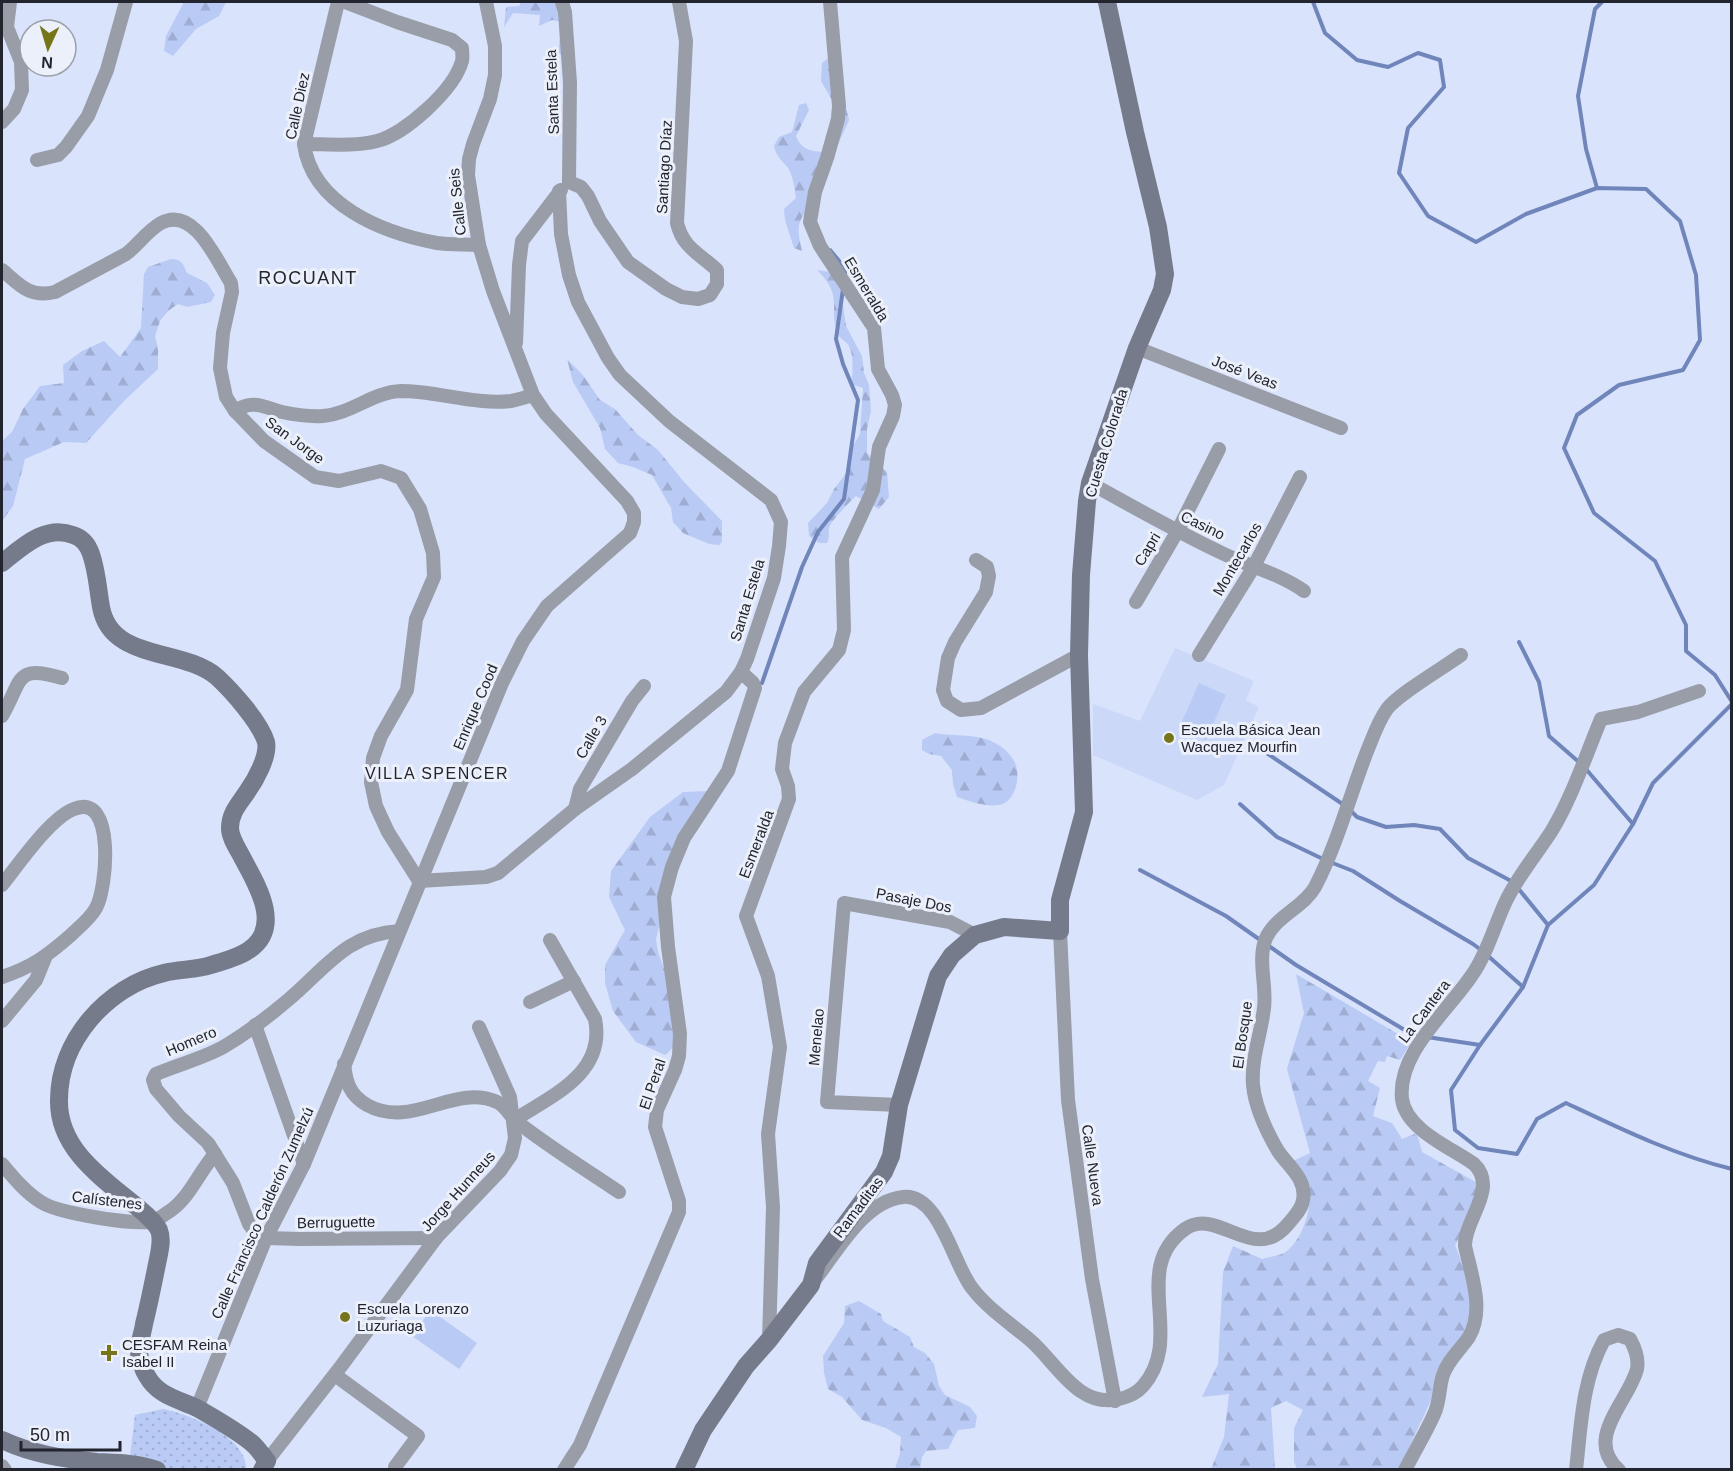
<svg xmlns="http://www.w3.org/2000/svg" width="1733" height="1471" font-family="Helvetica,sans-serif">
<defs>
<pattern id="forest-firs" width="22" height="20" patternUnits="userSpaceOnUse" patternTransform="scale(1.5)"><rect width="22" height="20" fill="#b9caf5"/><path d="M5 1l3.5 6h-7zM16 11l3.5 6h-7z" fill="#9fadd2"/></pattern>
<pattern id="park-dots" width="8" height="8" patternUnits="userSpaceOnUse" patternTransform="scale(1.5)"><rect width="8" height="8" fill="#b9caf5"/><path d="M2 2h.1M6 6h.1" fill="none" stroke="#9fadd2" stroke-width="1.8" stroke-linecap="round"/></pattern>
</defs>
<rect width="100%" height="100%" fill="#d9e3fc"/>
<polygon fill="#cbd8f8" points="1175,648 1254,681 1246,700 1259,707 1224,785 1197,800 1093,755 1093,704 1140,721"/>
<g fill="url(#forest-firs)">
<polygon points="184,2 226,2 219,16 196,29 173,56 164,51 166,36"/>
<polygon points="521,2 566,2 568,62 558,52 562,22 552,20 539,26 540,15 513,13 504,27 506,7 519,6"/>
<path d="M833 54 849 120 809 208C795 223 798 232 802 251L794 248 785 220 784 209 796 198C795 189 793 176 788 168 781 159 777 158 774 146L779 137 792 132 799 105 806 103 809 110 796 136C801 149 809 151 823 152L828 141 833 102 821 81 822 63Z"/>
<path d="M171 259C182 259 183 264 187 273L207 283 215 295 211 302 187 307 178 304 168 311 160 321 155 336 158 348V369L124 401 86 443 64 442 25 459 13 506 2 521V441L12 432 23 409 40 386 64 383 63 365 82 351 104 341 120 357 141 328 144 274 148 267Z"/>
<path d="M817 270 830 272 841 291 846 326 862 356 864 373 869 385 871 411 867 429V453L887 472 889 497 879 509 856 496C849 503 831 520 829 528 828 534 830 537 827 543H819L809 536 808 523 827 503 834 489 848 471 853 446 860 434 863 388 851 384C853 373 854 356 849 346 847 342 842 340 839 336 826 309 846 298 817 270Z"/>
<polygon points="567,359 582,374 600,400 615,409 638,435 658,450 684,482 722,521 722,542 719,545 709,544 683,533 673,522 671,508 652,475 633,467 618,463 605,449 600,428 573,382"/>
<path d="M935 733C955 737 977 733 995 743 1003 747 1011 754 1015 763 1021 776 1016 803 998 805 985 807 969 801 957 797L953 784 952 770 941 756 929 754 922 750V740Z"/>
<polygon points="710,791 680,842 656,939 658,952 669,982 677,1044 665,1055 636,1042 613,1011 605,983 605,965 625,930 609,897 611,871 650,817 683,792"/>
<path d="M1296 974 1398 1034 1413 1039 1400 1060 1387 1056 1385 1062 1378 1061 1368 1081 1380 1088 1373 1116 1392 1123 1402 1139 1417 1133 1422 1152 1481 1185 1475 1214 1455 1245 1480 1310 1446 1368 1399 1469H1297L1294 1462V1428L1303 1410 1286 1401 1271 1408 1275 1469H1211L1224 1437 1229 1394 1202 1397 1218 1364 1223 1272 1233 1246 1262 1259C1269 1257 1278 1256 1284 1253 1303 1242 1316 1200 1306 1181 1303 1174 1297 1167 1293 1161L1310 1153 1287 1069 1304 1013Z"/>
<polygon points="859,1301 881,1314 883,1321 910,1337 914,1347 925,1353 934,1364 939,1386 945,1395 970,1407 977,1416 975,1428 958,1430 948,1449 926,1451 922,1457 920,1469 895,1469 900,1453 901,1437 886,1428 862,1420 842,1397 828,1389 824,1373 823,1356 844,1323 845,1306"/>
</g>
<path fill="url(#park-dots)" d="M163 1409C189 1414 247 1437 246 1469H165L129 1464 135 1415Z"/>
<g fill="#b9caf5">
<polygon points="1199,683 1226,695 1206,740 1179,728"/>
<polygon points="430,1310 477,1343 459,1369 412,1336"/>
</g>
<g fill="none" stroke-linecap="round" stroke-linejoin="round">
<g stroke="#7085ba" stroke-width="4">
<polyline points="1313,2 1325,33 1357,60 1388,67 1418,53 1440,60 1444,87 1408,128 1399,173 1428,216 1476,242 1526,214 1597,188 1646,189 1680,221 1696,275 1700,340 1683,370 1619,385 1577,415 1564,448 1594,513 1655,561 1686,625 1686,651 1715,675 1732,702"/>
<polyline points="1597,188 1586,149 1578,96 1595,9 1602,2"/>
<polyline points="830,250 845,268 845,275"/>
<polyline points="1519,642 1539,682 1549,736 1580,763"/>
<polyline points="762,683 802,567 818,532 844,499 858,400 843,364 836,339 843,289"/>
<path d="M1732 704 1653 783 1633 824 1594 885 1548 925 1523 987 1480 1045 1451 1090 1455 1130 1478 1148 1517 1154 1537 1119 1566 1103C1619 1128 1674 1155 1732 1169"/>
<polyline points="1268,754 1344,805"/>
<polyline points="1585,768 1633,824"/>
<polyline points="1240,804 1277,837 1323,859"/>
<polyline points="1350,810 1357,817 1386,827 1414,825 1440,829 1468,858 1513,882 1548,925"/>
<polyline points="1330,862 1353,871 1400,901 1473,944 1481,950"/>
<polyline points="1140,870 1226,916 1296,965 1403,1029 1420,1035"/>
<polyline points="1487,955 1523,987"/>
<polyline points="1427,1037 1480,1045"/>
</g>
<g stroke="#989da7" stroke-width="14">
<path d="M338 2 304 144C312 205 383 233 437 243 450 245 465 244 479 245"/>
<polyline points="562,2 565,12 570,83 569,182"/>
<polyline points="2,122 14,109 22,90 21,62 7,27 10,2"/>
<path d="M304 144C328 144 354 147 377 141 405 134 454 90 462 61 463 57 462 52 462 48L452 40 397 22 345 2"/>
<polyline points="37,160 58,155 66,147 88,116 107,70 126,2"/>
<path d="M569 182 581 187 588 196 600 221 628 262 666 289 682 297 698 299 710 295 717 284V270C699 253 683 248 677 223L686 41 679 2"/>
<path d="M2 270C20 285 29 298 55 292L126 254C138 245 147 231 161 223 194 205 217 261 231 283L232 292 223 333 220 368 226 397 235 411 264 441 315 477 339 481 381 471 401 478 420 509 433 553 434 577 416 619 407 690 381 736 373 758 371 782 376 806 388 832 419 881"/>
<polyline points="516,343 519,265 522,241 561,190"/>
<polyline points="1137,348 1341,428"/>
<path d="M235 411C252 399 264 407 282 412 296 415 309 417 323 416 351 414 373 392 401 391 437 391 475 405 511 401 518 400 526 397 533 395"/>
<path d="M1090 483C1135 508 1179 533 1224 554 1251 567 1280 574 1304 591"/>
<polyline points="976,560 987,567 989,576 986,592 955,642 948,658 943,690 947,701 961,710 981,708 1079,655"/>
<polyline points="1136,602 1177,532 1219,449"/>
<polyline points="1199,655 1253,568 1300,477"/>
<path d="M2 716C23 680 14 664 62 678"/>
<polyline points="575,809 580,789 632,701 644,686"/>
<polyline points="419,881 486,877 498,873 575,809 632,769 726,692 741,672 747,659 774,578 779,546 781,522 771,500 669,421 620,375 608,358 578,302 569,275 561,234 559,191"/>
<path d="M2 885C19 864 50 818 74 809 116 791 107 889 96 908 90 919 80 926 71 935 47 956 32 967 2 977"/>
<path d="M399 931C346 934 326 968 288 1000 269 1016 247 1033 225 1046 207 1057 177 1065 156 1074L153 1080 156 1089 179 1116 208 1143 233 1183 249 1224 258 1236 266 1238 300 1239 436 1238"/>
<polyline points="1060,931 1068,1100 1092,1279 1115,1401"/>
<polyline points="530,1002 574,981"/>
<polyline points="2,1021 36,980 45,958"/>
<polyline points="255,1025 304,1164"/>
<path d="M344 1064C346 1083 350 1095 367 1105 412 1130 454 1083 497 1102 505 1105 509 1115 516 1121 549 1147 585 1169 619 1192"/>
<polyline points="899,1105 827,1102 844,903 950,922 975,935"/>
<path d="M514 1120C553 1095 606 1073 595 1019L550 940"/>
<path d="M2 1164C13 1177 26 1193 41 1202 57 1213 136 1226 154 1221 159 1219 165 1214 170 1211 190 1197 199 1172 215 1154"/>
<path d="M813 1282C836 1254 863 1201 903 1197 939 1193 953 1264 972 1288 988 1309 1010 1323 1030 1340 1056 1362 1078 1409 1119 1399 1129 1397 1136 1394 1143 1386 1186 1337 1129 1269 1185 1229 1218 1206 1254 1266 1288 1224 1294 1217 1302 1209 1303 1200 1307 1179 1288 1166 1278 1151 1267 1132 1255 1107 1253 1085 1251 1058 1261 1035 1264 1008 1267 986 1257 959 1266 938 1276 916 1304 907 1315 887 1337 845 1349 798 1366 754 1372 740 1377 723 1387 709 1398 694 1443 668 1461 655"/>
<polyline points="769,1340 773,1207 768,1134 780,1047 768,976 746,916 789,799 788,786 782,769 785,743 804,692 839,650 844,630 842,557 873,490 879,447 893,416 895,405 892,395 878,369 874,328 820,246 810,222 815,192 827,158 838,119 839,106 830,2"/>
<polyline points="335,1375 418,1436 395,1467"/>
<polyline points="197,1408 266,1238 304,1164 502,683 523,641 547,606 630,533 634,522 634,513 627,501 546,414 533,395 493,291 479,245 468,175 469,159 473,144 490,99 495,75 495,46 486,2"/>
<polyline points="267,1461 342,1365 436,1238 500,1171 511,1155 515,1138 510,1097 479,1027"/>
<polyline points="2,1466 5,1470"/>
<polyline points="564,1470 580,1445 679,1212 679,1201 655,1127 657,1110 675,1070 679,1056 680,1034 668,947 664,897 672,867 684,838 728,771 755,688 753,683 741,672"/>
<path d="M1405 1470C1415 1450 1427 1431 1435 1412 1440 1400 1439 1387 1443 1375 1448 1360 1460 1350 1469 1337 1485 1310 1471 1274 1465 1246 1464 1220 1499 1188 1474 1164 1452 1148 1406 1130 1402 1099 1397 1053 1448 1011 1472 975 1487 954 1495 924 1506 901 1518 876 1536 855 1551 832 1571 800 1586 755 1601 719L1638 712 1699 691"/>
<path d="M1576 1470C1581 1426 1582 1380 1604 1340L1618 1335 1630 1339C1635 1348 1639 1358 1637 1369 1629 1401 1583 1439 1619 1470"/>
</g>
<g stroke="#757b8a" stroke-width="18">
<path d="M2 563C22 547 46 524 73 535 83 538 88 545 91 554 97 571 98 590 101 607 111 662 182 647 217 677 232 691 260 722 266 742 269 756 255 781 247 792 239 804 230 813 230 828 230 838 238 849 243 859 257 885 283 927 249 950 238 958 223 961 211 965 196 970 180 969 164 973 107 986 59 1041 59 1100 58 1149 102 1178 136 1206 144 1213 154 1220 159 1230 163 1240 159 1254 157 1264 153 1284 149 1304 144 1324 143 1332 139 1342 139 1350 139 1358 143 1370 147 1376 158 1396 178 1399 197 1408 211 1416 243 1435 254 1445 259 1450 263 1456 267 1461L262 1470"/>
<path d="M2 1440C32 1454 63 1459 97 1462 117 1463 137 1463 157 1470"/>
<polyline points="684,1470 703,1430 746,1366 769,1340 811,1285 817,1263 884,1172 891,1156 899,1105 938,976 952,955 975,935 1004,927 1060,931 1060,900 1084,812 1079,655 1081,575 1087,501 1090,483 1137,348 1162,290 1165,274 1158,227 1135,132 1107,2"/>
</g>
</g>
<g fill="#77751a" stroke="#ecf0fa" stroke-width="2">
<circle cx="1169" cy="738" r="6"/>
<circle cx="345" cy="1317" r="6"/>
<path d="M106 1344h6v6h6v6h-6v6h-6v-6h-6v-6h6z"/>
</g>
<g text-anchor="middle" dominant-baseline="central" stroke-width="6" stroke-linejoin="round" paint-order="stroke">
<g font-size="15" fill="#22252e" stroke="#ecf0fa">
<text transform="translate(552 92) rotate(-92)">Santa Estela</text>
<text transform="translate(297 106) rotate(-78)">Calle Diez</text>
<text transform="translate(664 167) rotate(-87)">Santiago Díaz</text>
<text transform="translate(457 202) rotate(-96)">Calle Seis</text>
<text transform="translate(867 289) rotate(59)">Esmeralda</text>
<text transform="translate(1245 372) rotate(21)">José Veas</text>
<text transform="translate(295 440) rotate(36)">San Jorge</text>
<text transform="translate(1106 443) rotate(-73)">Cuesta Colorada</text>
<text transform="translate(1203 525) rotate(26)">Casino</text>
<text transform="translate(1147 549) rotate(-59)">Capri</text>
<text transform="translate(1237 559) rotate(-60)">Montecarlos</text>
<text transform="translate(747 600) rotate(-73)">Santa Estela</text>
<text transform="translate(475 707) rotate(-67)">Enrique Cood</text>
<text transform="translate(591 737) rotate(-60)">Calle 3</text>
<text transform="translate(756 844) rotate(-69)">Esmeralda</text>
<text transform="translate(914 900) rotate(11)">Pasaje Dos</text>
<text transform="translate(1424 1011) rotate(-53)">La Cantera</text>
<text transform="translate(1242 1035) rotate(-82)">El Bosque</text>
<text transform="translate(816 1037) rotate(-85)">Menelao</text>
<text transform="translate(191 1041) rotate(-23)">Homero</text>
<text transform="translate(652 1084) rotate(-71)">El Peral</text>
<text transform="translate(1093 1165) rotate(82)">Calle Nueva</text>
<text transform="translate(458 1191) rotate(-48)">Jorge Hunneus</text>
<text transform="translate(107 1200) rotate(7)">Calístenes</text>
<text transform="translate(858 1207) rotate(-53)">Ramaditas</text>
<text transform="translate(262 1213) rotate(-66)">Calle Francisco Calderón Zumelzú</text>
<text transform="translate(336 1222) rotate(-1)">Berruguette</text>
</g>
<g font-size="15" fill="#22252e" stroke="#ecf0fa" text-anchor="start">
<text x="1181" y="729">Escuela Básica Jean<tspan x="1181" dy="17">Wacquez Mourfin</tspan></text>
<text x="357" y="1308">Escuela Lorenzo<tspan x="357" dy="17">Luzuriaga</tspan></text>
<text x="122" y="1344">CESFAM Reina<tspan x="122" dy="17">Isabel II</tspan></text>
</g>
<g font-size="16" letter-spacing="1.5" fill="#22252e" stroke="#ecf0fa">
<text x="437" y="773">VILLA SPENCER</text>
</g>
<g font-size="18" letter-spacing="1.5" fill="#22252e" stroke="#ecf0fa">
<text x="308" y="278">ROCUANT</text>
</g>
</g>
<rect width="1733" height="1471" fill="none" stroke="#22252e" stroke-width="6"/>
<g transform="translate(48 48) rotate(184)"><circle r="28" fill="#ecf0fa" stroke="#9b9fa8" stroke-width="1.5"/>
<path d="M0-4.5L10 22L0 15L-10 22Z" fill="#77751a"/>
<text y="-9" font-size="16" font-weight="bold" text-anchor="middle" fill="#22252e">N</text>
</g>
<path d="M21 1441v9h99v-9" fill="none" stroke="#22252e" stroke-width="3"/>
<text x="30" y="1441" font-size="18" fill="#22252e" stroke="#ecf0fa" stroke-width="4.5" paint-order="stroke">50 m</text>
</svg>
